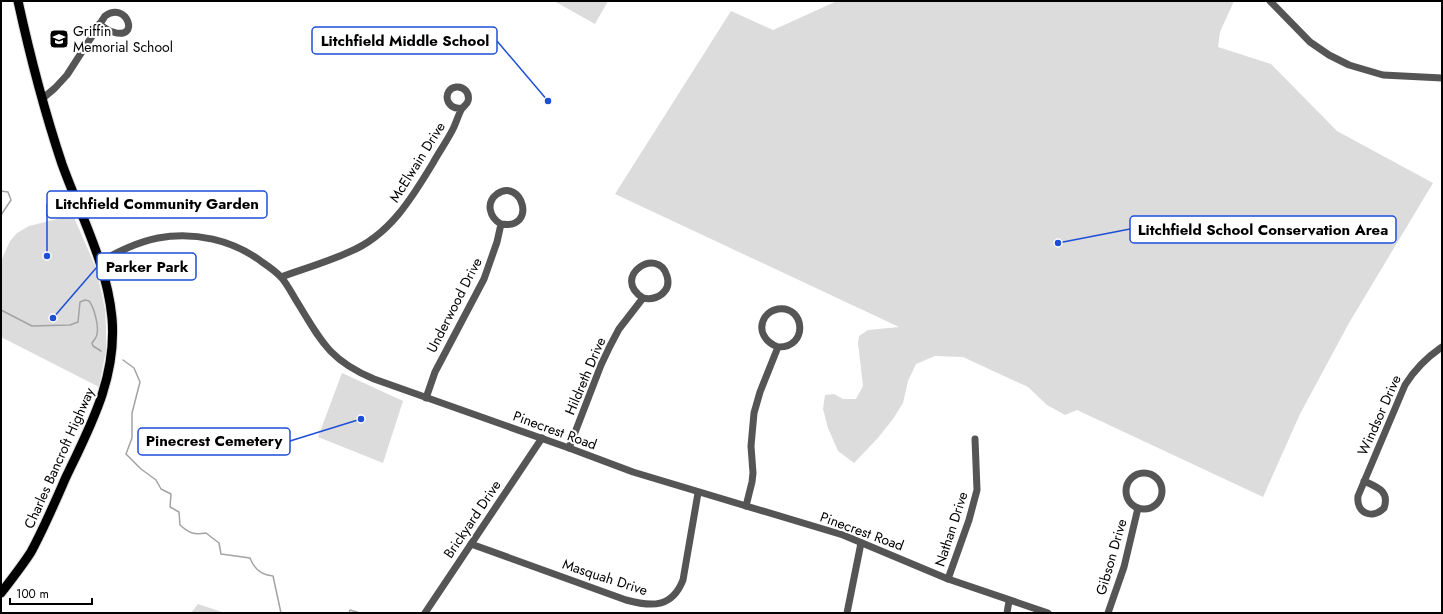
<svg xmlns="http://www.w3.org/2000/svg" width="1443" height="614" font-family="Jost,sans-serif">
<rect width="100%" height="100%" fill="#fff"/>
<g fill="#dcdcdc">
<polygon points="554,1 608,1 595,24"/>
<polygon points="837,1 1234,1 1220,32 1218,47 1271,64 1337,131 1433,183 1349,323 1300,414 1263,497 1077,410 1065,415 1047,405 1028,387 963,357 935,356 916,364 908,381 903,403 893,419 877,439 854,463 838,451 828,428 823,409 825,395 834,394 843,399 856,399 863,386 858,343 859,336 868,330 899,327 615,194 731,11 773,30"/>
<polygon points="73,215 96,268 105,309 106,328 106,350 99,387 1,337 1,261 10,241 17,233 29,226"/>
<polygon points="342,373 403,401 383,463 318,437"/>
<polygon points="198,604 222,612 226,613 191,613"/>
</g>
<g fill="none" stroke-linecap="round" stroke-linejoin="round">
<g stroke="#a3a3a3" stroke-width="1.5">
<polyline points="1,191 8,192 11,200 1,215"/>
<path d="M1 310 32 326 70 325 78 322 80 302 85 300 89 301C94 307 99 326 97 334 97 337 94 340 92 343L93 346 101 351"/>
<path d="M123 360 134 368 140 382 132 413V438L126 454 141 469 156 480 161 489 171 494 170 507 179 512 180 525C189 533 193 535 206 533L219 543 221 554 250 558C254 569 261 575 273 576L281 613"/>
<polyline points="349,613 350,610 360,613"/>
</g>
<g stroke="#dbdbdb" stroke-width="11">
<path id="major" d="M1 593C11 580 22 566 31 552 44 528 55 502 66 477 91 425 117 377 112 318 107 264 80 214 62 164 44 110 30 56 18 1"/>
</g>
<g stroke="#555" stroke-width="7">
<polyline points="1270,1 1310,42 1329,55 1349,65 1383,75 1442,78"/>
<path d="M42 99 55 88 67 75 105 16C127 0 141 41 113 32 108 31 104 27 99 24"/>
<path d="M99 262C118 252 137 242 158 238 194 231 233 240 262 262 268 266 275 271 281 277 288 285 293 296 299 305 322 343 331 361 374 379L569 448 633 472 843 535 948 579 1048 613"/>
<path d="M281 277C303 269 327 262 349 252 389 236 412 198 433 163 439 152 447 141 453 129 456 123 458 116 461 110 463 106 467 105 468 101 470 93 464 86 456 87 442 89 445 111 462 108"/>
<path d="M426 398 435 372 484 279 497 242 501 224C538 230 522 177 497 194 485 203 490 218 501 224"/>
<path d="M569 448 601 365 610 346 619 329 643 298C656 301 672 292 667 276 658 245 610 277 643 298"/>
<circle cx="1144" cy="491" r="18"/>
<path d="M1364 481C1377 487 1390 491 1384 508 1372 520 1356 513 1358 496L1405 385C1415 369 1426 358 1442 347"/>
<path d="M746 506 752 482 753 473 751 446 754 413 760 392 778 347C809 348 805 305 778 309 773 310 768 313 765 317 757 330 765 342 778 347"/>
<path d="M471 544 626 600C652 607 672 608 683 580L698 493"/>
<polyline points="948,579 969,520 977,490 975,439"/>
<polyline points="425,613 542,438"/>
<polyline points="847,613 861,543"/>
<polyline points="1007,613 1009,601"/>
<polyline points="1108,613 1124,567 1138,508"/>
</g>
<use href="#major" stroke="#000" stroke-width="9"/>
</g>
<defs>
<g id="school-square" transform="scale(1)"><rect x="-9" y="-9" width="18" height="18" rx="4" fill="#000" stroke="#fff"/><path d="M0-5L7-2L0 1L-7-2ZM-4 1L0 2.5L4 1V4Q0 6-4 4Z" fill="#fff"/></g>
</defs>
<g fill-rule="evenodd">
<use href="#school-square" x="59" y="39"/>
</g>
<g text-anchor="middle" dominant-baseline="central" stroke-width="4" stroke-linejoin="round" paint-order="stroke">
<g font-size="14" fill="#000" stroke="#fff" text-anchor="start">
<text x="73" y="31">Griffin<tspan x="73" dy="16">Memorial School</tspan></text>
</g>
<g font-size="14" fill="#000" stroke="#fff">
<text transform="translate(417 162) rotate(-58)">McElwain Drive</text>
<text transform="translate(454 305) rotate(-63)">Underwood Drive</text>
<text transform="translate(585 376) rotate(-67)">Hildreth Drive</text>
<text transform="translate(1379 415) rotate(-66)">Windsor Drive</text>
<text transform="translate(555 430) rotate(20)">Pinecrest Road</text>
<text transform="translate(59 458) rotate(-66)">Charles Bancroft Highway</text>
<text transform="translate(472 519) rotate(-56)">Brickyard Drive</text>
<text transform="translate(951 529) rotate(-72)">Nathan Drive</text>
<text transform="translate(862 531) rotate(20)">Pinecrest Road</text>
<text transform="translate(1111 557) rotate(-74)">Gibson Drive</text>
<text transform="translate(605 577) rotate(18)">Masquah Drive</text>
</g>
</g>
<path fill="none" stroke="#1d4ed8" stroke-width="1.5" d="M548 101L497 41M47 256L47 204M1058 243L1130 229M53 318L97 267M361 419L290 441"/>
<g fill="#1d4ed8" stroke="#fff" stroke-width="1.5">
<circle cx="548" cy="101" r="4"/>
<circle cx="47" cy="256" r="4"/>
<circle cx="1058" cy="243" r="4"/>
<circle cx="53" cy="318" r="4"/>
<circle cx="361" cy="419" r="4"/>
</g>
<g fill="#fff" stroke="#1d4ed8" stroke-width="1.5">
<rect x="312" y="27" width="185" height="27" rx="4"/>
<rect x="47" y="191" width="220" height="27" rx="4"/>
<rect x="1130" y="216" width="266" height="27" rx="4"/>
<rect x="97" y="253" width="99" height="27" rx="4"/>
<rect x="138" y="428" width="152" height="27" rx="4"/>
</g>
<g font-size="15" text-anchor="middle" font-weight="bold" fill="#000">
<text x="405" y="46">Litchfield Middle School</text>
<text x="157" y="209">Litchfield Community Garden</text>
<text x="1263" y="235">Litchfield School Conservation Area</text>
<text x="147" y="272">Parker Park</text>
<text x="214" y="446">Pinecrest Cemetery</text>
</g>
<rect width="1443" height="614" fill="none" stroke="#000000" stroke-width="4"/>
<path d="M10 598v6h82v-6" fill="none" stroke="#000000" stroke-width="2"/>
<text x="16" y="598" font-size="12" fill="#000000" stroke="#ffffff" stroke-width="3" paint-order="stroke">100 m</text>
</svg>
